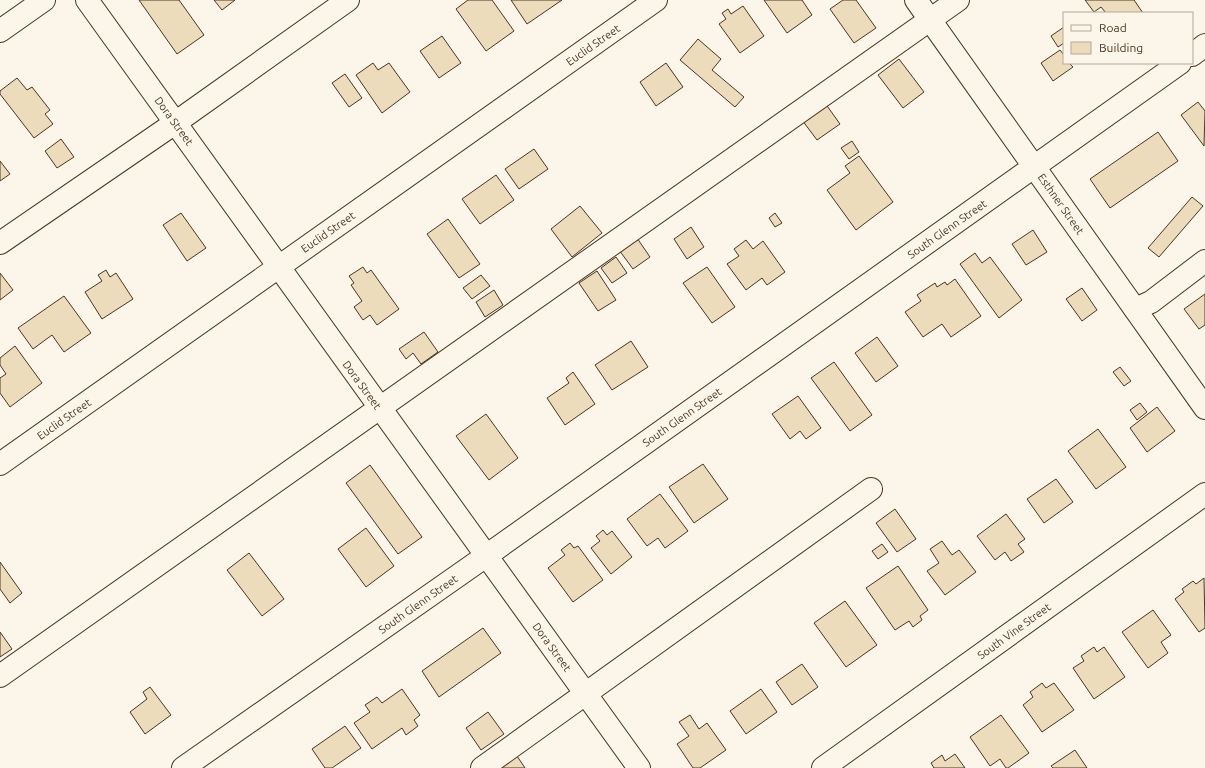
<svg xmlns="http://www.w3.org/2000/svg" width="1205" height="768" font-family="Ubuntu,sans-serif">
<rect width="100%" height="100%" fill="#fbf6e9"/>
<g fill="#ecdcbc" stroke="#4a3520">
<polygon points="139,0 179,0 204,35 177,54"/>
<polygon points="214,0 235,0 222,10"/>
<polygon points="468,0 492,0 514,31 486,51 456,9"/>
<polygon points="511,0 562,0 527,24"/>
<polygon points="764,0 802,0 812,15 787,33"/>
<polygon points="843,0 856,0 876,28 854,43 830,9"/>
<polygon points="1085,0 1134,0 1143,13 1106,13 1101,7 1094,12"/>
<polygon points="743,6 764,36 740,53 719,24 726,19 722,13 728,9 731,14"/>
<polygon points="1064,27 1064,43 1058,47 1051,36"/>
<polygon points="442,36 461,63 439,78 420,51"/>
<polygon points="698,39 721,59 712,70 744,97 735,107 680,60"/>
<polygon points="1060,50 1064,55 1064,63 1069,63 1073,67 1053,81 1041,63"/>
<polygon points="899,59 924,92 903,108 878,75"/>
<polygon points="373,63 378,70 389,63 410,92 382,113 356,75"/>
<polygon points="666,63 683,87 656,106 640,82"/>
<polygon points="345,74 362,98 349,107 332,83"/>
<polygon points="17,78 27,90 32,87 50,110 45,114 53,124 34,138 0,94 0,91"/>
<polygon points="1198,102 1205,111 1204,146 1181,115"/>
<polygon points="825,103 840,124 817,140 802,120"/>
<polygon points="1158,132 1178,161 1110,208 1090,179"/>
<polygon points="61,139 74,157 57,168 45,151"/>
<polygon points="852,141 859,152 849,159 841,148"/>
<polygon points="534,149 548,169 519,189 505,169"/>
<polygon points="859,156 893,202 856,230 827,190 850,173 845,166"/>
<polygon points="0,161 10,174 0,181"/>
<polygon points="496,175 514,200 480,224 462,199"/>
<polygon points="1192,197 1203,206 1159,257 1148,248"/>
<polygon points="580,206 602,233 572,257 551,229"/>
<polygon points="181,213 206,248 187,261 163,225"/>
<polygon points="775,213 782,223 775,227 769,218"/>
<polygon points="448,219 480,264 459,278 427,234"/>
<polygon points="691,227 704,247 687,259 674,239"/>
<polygon points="1033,230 1047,252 1026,265 1012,244"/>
<polygon points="637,238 650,257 633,269 619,250"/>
<polygon points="746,240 753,249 763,241 785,272 767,285 762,278 746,290 727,264 739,256 734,249"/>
<polygon points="975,253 982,263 990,257 1022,300 999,318 960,264"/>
<polygon points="616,257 627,273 612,283 601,268"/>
<polygon points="363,267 367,273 371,270 399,309 377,325 370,315 363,320 354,307 362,301 351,285 354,283 349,276"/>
<polygon points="707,267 735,307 712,323 683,283"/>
<polygon points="106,270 110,277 116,273 133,299 102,319 85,292 102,281 98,275"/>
<polygon points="597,271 616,300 598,311 579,283"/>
<polygon points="0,273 13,290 0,300"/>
<polygon points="481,275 490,286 472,299 463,288"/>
<polygon points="955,279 981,316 951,337 942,324 923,337 905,312 921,301 917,295 935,283 937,287 945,282 947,285"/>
<polygon points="1082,288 1097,310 1082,321 1066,299"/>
<polygon points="494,290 503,305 485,317 476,302"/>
<polygon points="1205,294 1205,325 1199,329 1184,309"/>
<polygon points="64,296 91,333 64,352 52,335 33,349 18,328"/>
<polygon points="424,332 438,352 421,364 413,353 406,359 399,349"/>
<polygon points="877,337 898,366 876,382 855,353"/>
<polygon points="631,341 648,367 612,390 595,365"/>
<polygon points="15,346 42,383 10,407 0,393 0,378 6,374 0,365 0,358"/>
<polygon points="834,362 872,415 850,431 811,378"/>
<polygon points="1120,367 1131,381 1124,386 1113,372"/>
<polygon points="573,372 595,404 565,425 547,398 569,383 566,378"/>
<polygon points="798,396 821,428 806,439 800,431 790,439 772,414"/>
<polygon points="1140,403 1147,412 1137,420 1130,410"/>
<polygon points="1157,407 1175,431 1147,452 1130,428"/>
<polygon points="486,414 518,458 489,480 456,436"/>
<polygon points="1098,429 1126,467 1096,489 1068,451"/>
<polygon points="703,464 728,499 694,523 669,487"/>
<polygon points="370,465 422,537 398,554 346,483"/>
<polygon points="1056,479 1073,502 1044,523 1027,499"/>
<polygon points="660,494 688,531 665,548 658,538 647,546 627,519"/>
<polygon points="895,509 916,539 897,552 876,523"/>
<polygon points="1006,514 1025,539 1018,544 1024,552 1011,561 1005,552 995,560 977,536"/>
<polygon points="366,528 394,566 366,587 338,549"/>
<polygon points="603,530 607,535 612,531 632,557 611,574 591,548 600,541 596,536"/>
<polygon points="942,541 952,555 959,550 976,572 945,595 927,571 939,563 930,549"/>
<polygon points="570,543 574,548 578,546 603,580 573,602 548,568 565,555 561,550"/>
<polygon points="882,544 888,552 878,559 872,551"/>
<polygon points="249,553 284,599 262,616 227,570"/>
<polygon points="0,562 22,593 10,603 0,589"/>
<polygon points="898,566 928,610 920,616 922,620 913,627 909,621 895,630 866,588"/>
<polygon points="1204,578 1205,628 1199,632 1175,599 1184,592 1182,589 1193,581 1196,584"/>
<polygon points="845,601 877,645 846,667 814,623"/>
<polygon points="1153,610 1171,635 1161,642 1168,653 1148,668 1122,632"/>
<polygon points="483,628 501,653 439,697 422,671"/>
<polygon points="0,632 12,649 0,657"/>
<polygon points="1094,647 1097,652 1104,647 1125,677 1094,699 1073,668 1084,661 1081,656"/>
<polygon points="802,664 818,687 792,705 776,682"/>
<polygon points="1042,683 1046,688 1054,683 1074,710 1042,732 1023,705 1033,697 1030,692"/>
<polygon points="150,687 171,715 145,734 130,712 147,699 143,692"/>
<polygon points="402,689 420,715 414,720 418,726 406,735 402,728 372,749 354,723 370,712 365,705 377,697 382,703"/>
<polygon points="761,689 777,712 746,734 730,711"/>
<polygon points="488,712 504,734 481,750 466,728"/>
<polygon points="690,715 699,729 707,723 726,750 700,768 693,768 677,744 689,736 679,722"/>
<polygon points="1001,715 1029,753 1008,768 1006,768 1000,759 990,766 970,737"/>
<polygon points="345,726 361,748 332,768 325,768 312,749"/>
<polygon points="1075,750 1087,768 1053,768 1051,766"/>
<polygon points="515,753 525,768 494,768"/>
<polygon points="955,754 965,768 934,768 931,763 942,755 945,761"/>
</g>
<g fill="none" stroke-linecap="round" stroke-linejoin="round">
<g stroke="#4a3520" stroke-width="24">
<g id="minor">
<polyline points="87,0 639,768"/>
<polyline points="916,0 1205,408"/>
<polyline points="0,31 44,0"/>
<polyline points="1192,55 1205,45"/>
<polyline points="0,243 175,123 348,0"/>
<polyline points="1135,309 1151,302 1205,261"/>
<polyline points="0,464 656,0"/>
<polyline points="0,676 958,0"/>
<polyline points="183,768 486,556 1180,63"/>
<polyline points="482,768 871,489"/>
<polyline points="823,768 1205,494"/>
</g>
</g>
<use href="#minor" stroke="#fbf6e9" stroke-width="22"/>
</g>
<g text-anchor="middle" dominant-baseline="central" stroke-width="3" stroke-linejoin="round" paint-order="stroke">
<g font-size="11" fill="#4a3520" stroke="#fbf6e9">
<text transform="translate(593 45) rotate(-35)">Euclid Street</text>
<text transform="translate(174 121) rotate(54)">Dora Street</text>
<text transform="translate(1061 204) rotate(55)">Esthner Street</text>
<text transform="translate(947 229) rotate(-35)">South Glenn Street</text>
<text transform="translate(328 232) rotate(-35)">Euclid Street</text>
<text transform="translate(362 385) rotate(54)">Dora Street</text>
<text transform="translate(682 417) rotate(-35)">South Glenn Street</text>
<text transform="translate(64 419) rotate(-35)">Euclid Street</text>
<text transform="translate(418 604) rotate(-35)">South Glenn Street</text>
<text transform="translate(1014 631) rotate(-36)">South Vine Street</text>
<text transform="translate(552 647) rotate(54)">Dora Street</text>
</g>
</g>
<rect x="1063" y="12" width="130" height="52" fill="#fbf6e9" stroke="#b4a999"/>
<rect x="1071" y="25" width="20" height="6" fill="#fbf6e9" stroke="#b4a999"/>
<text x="1099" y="32" font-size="12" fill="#4a3520">Road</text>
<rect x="1071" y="42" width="20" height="12" fill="#ecdcbc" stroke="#b4a999"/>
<text x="1099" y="52" font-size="12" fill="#4a3520">Building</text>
</svg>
